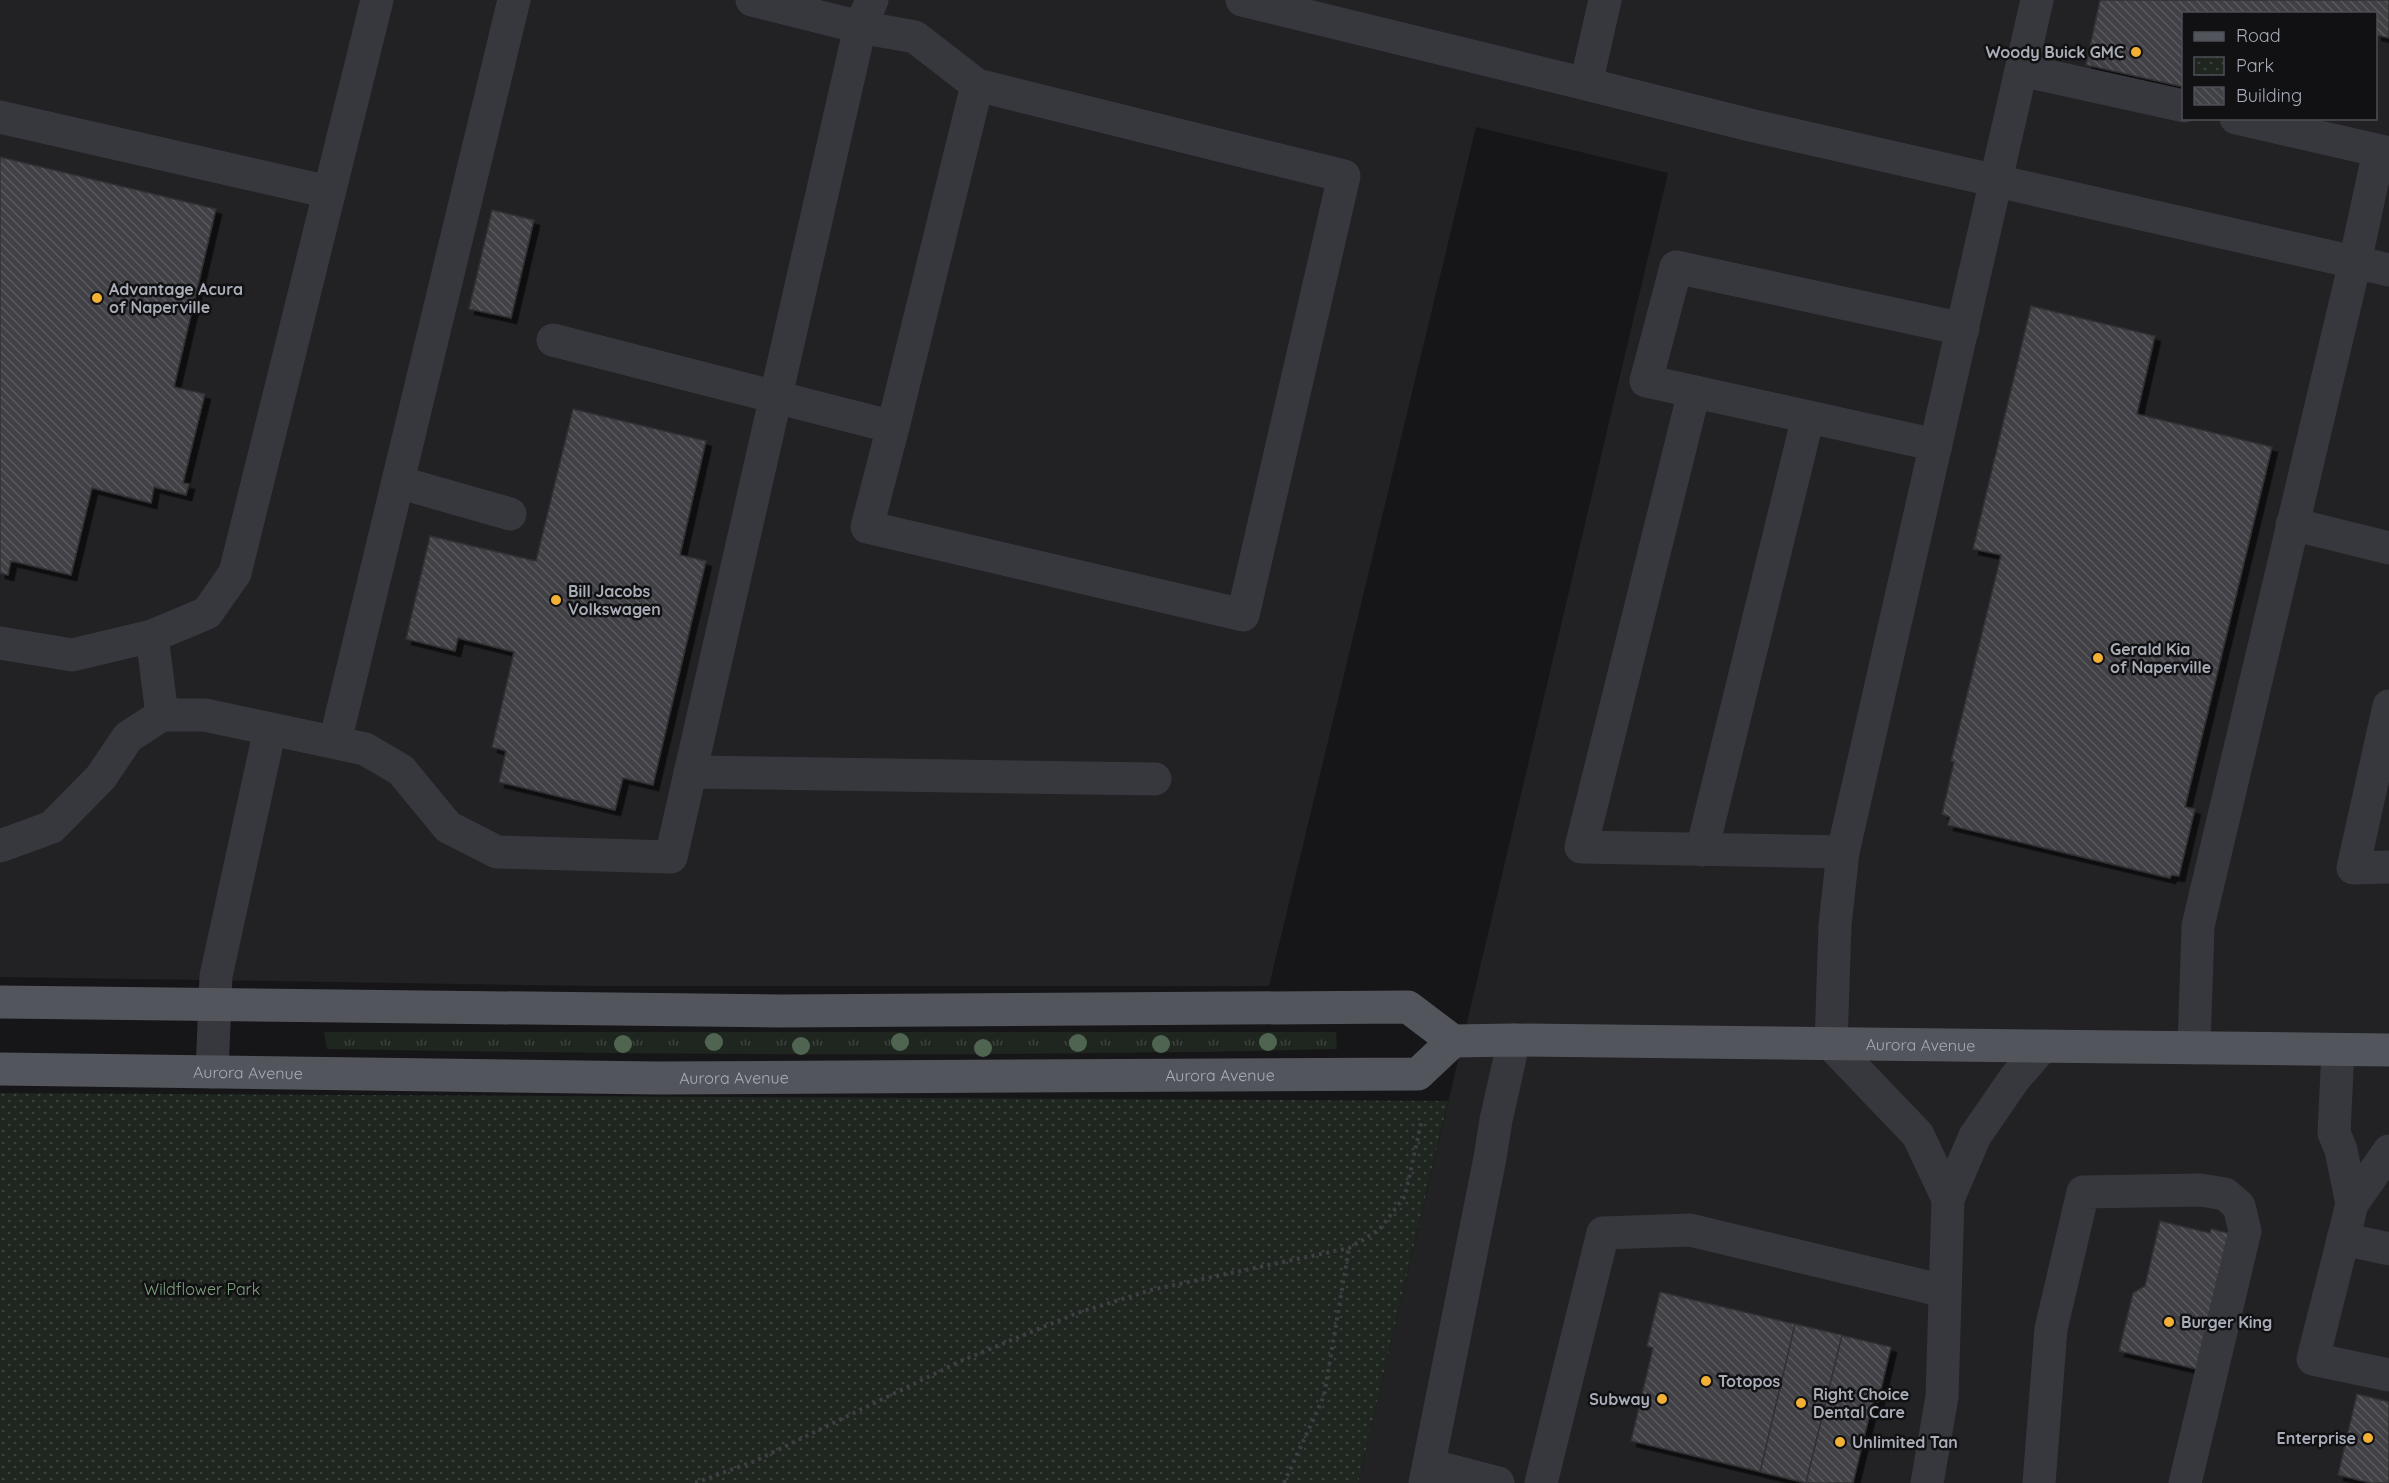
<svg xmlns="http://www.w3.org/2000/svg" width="2389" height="1483" font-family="Quicksand,sans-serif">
<defs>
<pattern id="grass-tufts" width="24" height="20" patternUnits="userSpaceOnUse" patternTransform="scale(1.5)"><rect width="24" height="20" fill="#1e261f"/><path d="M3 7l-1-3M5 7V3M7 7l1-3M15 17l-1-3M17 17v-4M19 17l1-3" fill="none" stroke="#3c433d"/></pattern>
<pattern id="park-dots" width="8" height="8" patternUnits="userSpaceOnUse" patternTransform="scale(1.5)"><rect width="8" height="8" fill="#1e261f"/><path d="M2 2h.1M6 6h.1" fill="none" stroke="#3c433d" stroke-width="1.8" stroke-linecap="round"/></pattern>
<pattern id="building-back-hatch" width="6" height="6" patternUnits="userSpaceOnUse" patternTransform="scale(1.5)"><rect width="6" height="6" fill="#404145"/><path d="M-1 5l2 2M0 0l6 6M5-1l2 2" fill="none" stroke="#595a5e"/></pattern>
<filter id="shadow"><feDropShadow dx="5.5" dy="5.5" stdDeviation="0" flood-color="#0009"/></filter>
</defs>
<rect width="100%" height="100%" fill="#161618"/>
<path fill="#222225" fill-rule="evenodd" d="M0 0H2389V1483H1358L1668 173 1476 127 1269 986H596L0 977ZM2184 14H2376V118H2184Z"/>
<path fill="url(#grass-tufts)" d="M324 1032H1336L1337 1049C1000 1057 664 1055 327 1049Z"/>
<polygon fill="url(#park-dots)" points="0,1093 1448,1101 1358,1483 0,1483"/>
<g fill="url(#building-back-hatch)" stroke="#303034" stroke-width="1.5" filter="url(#shadow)">
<polygon points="2100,0 2389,0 2389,38 2376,35 2376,14 2184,14 2184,87 2086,65"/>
<polygon points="0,157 216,209 174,387 205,394 183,483 189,484 186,495 154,487 151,503 92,488 71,575 11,561 8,575 0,573"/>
<polygon points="492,210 534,220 511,318 469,309"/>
<polygon points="2031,306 2155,336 2137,414 2272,447 2185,807 2195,809 2179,876 2171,875 2170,878 1948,825 1950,817 1942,814 1954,762 1951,761 2001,555 1973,549"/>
<polygon points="573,409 706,441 680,555 706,561 653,785 623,778 615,810 499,782 506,751 492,747 514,652 458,638 455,651 406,639 430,536 536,561"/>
<polygon points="2160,1221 2210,1233 2211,1229 2236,1235 2201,1370 2119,1351 2133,1293 2145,1286"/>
<polygon points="1660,1292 1891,1347 1878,1402 1873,1401 1853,1483 1808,1483 1631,1441 1653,1348 1647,1346"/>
<polygon points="1795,1324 1842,1335 1806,1483 1760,1472"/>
<polygon points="2357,1394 2389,1402 2389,1483 2371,1483 2338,1475"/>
</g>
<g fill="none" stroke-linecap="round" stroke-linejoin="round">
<g stroke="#3d3f44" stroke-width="4" stroke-dasharray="3 4.5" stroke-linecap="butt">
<polyline points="695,1483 755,1461 961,1361 1077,1313 1151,1290 1349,1248 1379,1230 1405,1196 1422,1119"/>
<polyline points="1284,1483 1324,1396 1349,1248"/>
</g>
<g stroke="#37383d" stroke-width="33">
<polyline points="1242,0 1586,84 1605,0"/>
<polyline points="2021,70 2184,106"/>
<polyline points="1586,84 1750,125 2389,270"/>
<polyline points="0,117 329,192"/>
<polyline points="2236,118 2389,153"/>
<polyline points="553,340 893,427 867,527 1243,615 1344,176 977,85 915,37 860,27 752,0"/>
<polyline points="1694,392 1581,847 1843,852"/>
<polyline points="893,427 977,85"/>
<polyline points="1936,445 1646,381 1676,267 1963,329"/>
<polyline points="398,482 510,514"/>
<polyline points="2292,524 2389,548"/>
<polyline points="152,636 162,715"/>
<polyline points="0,643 72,655 152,636 207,613 235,573 377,0"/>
<polyline points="2389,706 2353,868 2389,867"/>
<polyline points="335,742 514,0"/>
<polyline points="690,772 1155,779"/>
<polyline points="0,846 52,827 101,777 128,737 162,715 205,715 365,749 401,770 448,827 497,852 671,857 860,27 872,0"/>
<polyline points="1702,850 1808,417"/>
<polyline points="2194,1048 2198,926 2355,262 2379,151"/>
<polyline points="2338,1050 2334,1133 2341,1150 2352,1204"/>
<polyline points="212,1072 216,976 270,729"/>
<polyline points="2389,1151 2352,1204 2313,1359 2389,1375"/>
<polyline points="1948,1199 1918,1135 1831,1044 1835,925 1843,852 2037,0"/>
<polyline points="2343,1239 2389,1249"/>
<polyline points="1429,1465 1498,1483"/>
<polyline points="1425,1483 1490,1158 1496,1120 1514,1040"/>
<polyline points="1541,1483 1603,1233 1690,1230 1944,1291"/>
<polyline points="1927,1483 1942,1397 1948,1199 1975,1136 2015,1078 2043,1046"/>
<polyline points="2039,1483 2051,1329 2083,1192 2200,1190 2225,1194 2239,1206 2245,1231 2185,1483"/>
</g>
<g stroke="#53555c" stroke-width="33">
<path id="s1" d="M0 1002 779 1011 1408 1007 1453 1041 1514 1040 2389 1050"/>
<path id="s2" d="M0 1069 658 1078 1418 1074 1453 1041"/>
</g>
</g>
<g fill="#506452">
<circle cx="714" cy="1042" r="9"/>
<circle cx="900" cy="1042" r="9"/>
<circle cx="1268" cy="1042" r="9"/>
<circle cx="1078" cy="1043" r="9"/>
<circle cx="623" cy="1044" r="9"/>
<circle cx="1161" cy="1044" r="9"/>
<circle cx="801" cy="1046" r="9"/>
<circle cx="983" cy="1048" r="9"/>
</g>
<g fill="#f2b134" stroke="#111113" stroke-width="2">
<circle cx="2136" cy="52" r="6"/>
<circle cx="97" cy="298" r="6"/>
<circle cx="556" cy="600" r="6"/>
<circle cx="2098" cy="658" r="6"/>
<circle cx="2169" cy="1322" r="6"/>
<circle cx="1706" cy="1381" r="6"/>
<circle cx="1662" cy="1399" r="6"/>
<circle cx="1801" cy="1403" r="6"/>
<circle cx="2368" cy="1438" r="6"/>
<circle cx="1840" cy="1442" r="6"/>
</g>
<g text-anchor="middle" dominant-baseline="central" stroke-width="5" stroke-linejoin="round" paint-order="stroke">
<g font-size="16" font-weight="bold" fill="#a8adb8" stroke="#111113" text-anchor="start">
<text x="2124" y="52" text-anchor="end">Woody Buick GMC</text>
<text x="109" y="289">Advantage Acura<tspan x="109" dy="18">of Naperville</tspan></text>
<text x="568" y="591">Bill Jacobs<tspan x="568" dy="18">Volkswagen</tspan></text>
<text x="2110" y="649">Gerald Kia<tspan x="2110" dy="18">of Naperville</tspan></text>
<text x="2181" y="1322">Burger King</text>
<text x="1718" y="1381">Totopos</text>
<text x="1813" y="1394">Right Choice<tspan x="1813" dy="18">Dental Care</tspan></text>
<text x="1650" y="1399" text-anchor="end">Subway</text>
<text x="2356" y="1438" text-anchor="end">Enterprise</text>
<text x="1852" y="1442">Unlimited Tan</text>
</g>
<g font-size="16" fill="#a8adb8" stroke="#111113">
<text stroke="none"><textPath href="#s1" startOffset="1932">Aurora Avenue</textPath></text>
<text stroke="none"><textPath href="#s2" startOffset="248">Aurora Avenue</textPath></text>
<text stroke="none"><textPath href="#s2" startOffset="1220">Aurora Avenue</textPath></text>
<text stroke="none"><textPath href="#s2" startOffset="734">Aurora Avenue</textPath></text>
</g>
<g font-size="16" fill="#7fa381" stroke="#111113">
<text x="202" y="1289">Wildflower Park</text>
</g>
</g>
<rect x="2182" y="12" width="195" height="108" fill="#111113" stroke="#4d4f55" stroke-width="1.5"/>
<rect x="2194" y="32" width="30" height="9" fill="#53555c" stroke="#4d4f55" stroke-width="1.5"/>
<text x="2236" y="42" font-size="18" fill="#a8adb8">Road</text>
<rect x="2194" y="57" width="30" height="18" fill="url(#park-dots)" stroke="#4d4f55" stroke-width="1.5"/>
<text x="2236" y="72" font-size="18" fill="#a8adb8">Park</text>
<rect x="2194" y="87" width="30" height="18" fill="url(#building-back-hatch)" stroke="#4d4f55" stroke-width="1.5"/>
<text x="2236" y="102" font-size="18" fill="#a8adb8">Building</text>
</svg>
